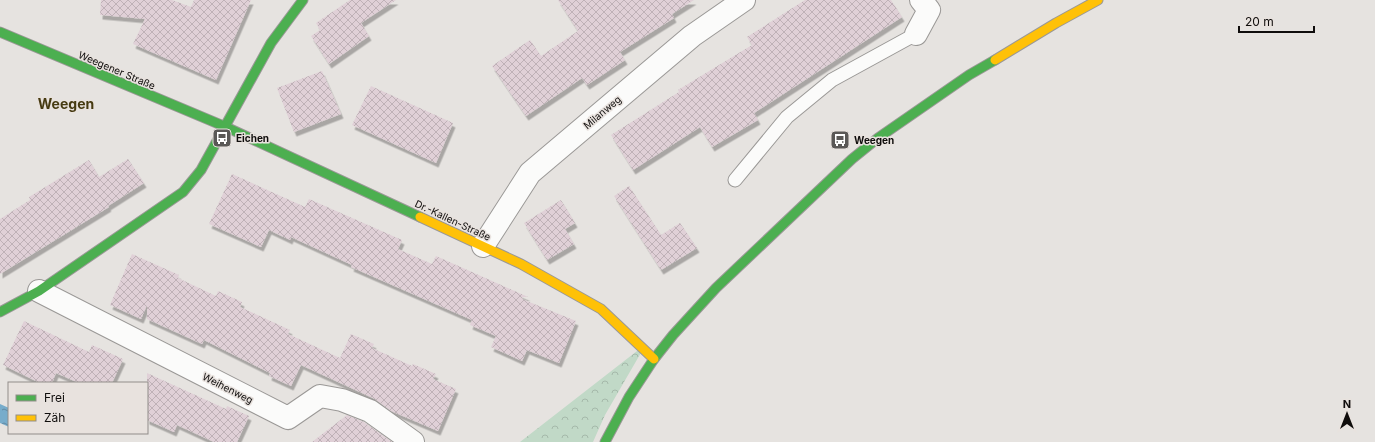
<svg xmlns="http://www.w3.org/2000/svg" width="1375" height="442" font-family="Inter,sans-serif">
<defs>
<pattern id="forest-crowns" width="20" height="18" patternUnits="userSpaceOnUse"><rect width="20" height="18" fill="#c1d9c7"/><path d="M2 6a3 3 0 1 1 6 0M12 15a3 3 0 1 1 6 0" fill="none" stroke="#a5b9aa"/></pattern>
<pattern id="water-ripples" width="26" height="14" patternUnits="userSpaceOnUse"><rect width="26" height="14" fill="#77accb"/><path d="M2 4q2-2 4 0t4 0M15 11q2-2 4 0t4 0" fill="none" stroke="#608aa3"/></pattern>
<pattern id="building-cross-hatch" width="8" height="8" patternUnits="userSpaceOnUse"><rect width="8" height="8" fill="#e0d0d7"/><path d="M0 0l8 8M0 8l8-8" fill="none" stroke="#bfb1b7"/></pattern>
<filter id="shadow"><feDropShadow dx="2.5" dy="4.5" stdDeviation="0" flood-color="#0004"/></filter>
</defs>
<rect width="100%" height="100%" fill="#e6e3e0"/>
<polygon fill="url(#forest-crowns)" points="646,344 605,415 593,442 520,442"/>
<polygon fill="url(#water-ripples)" points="0,404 9,408 9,427 0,423"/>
<g fill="url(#building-cross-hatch)" filter="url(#shadow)">
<polygon points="101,0 172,0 191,7 194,0 251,0 216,80 133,44 145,19 100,15"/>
<polygon points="350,0 396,0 361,23 369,36 329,64 311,36 320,30 316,23"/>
<polygon points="558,0 694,0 672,14 674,18 620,52 625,60 587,85 582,78 526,116 492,66 530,40 541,56 578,31"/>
<polygon points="805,0 891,0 902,17 754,113 758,120 712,147 700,127 633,170 611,135 679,92 678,90 752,45 747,37"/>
<polygon points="322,71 341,114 294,132 277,88"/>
<polygon points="371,86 453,123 436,163 352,125"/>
<polygon points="128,159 144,183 108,206 109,207 0,274 0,219 30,200 29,197 89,160 99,177"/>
<polygon points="232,174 305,207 309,199 402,240 398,249 432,264 436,256 528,297 523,297 522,299 576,321 559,363 527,350 522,361 491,347 496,336 470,325 472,320 351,267 352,265 291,237 290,240 269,230 261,247 209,224"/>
<polygon points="629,186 661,235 680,223 697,248 661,270 614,196"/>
<polygon points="561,200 575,223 565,229 574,244 547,260 524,223"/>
<polygon points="132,254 179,275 178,278 216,296 218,291 242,302 240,307 290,330 288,334 340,358 351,334 374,344 372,348 412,366 413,364 436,374 433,379 456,389 438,431 391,411 375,399 301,365 291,386 269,376 270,373 204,340 202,344 147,319 147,305 141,319 110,305"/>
<polygon points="24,321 89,352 92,345 123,359 112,383 79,383 56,373 52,383 40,383 3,365"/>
<polygon points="147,373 226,409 227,406 249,416 237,442 214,442 177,425 174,432 147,420"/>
<polygon points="347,415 364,422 392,442 312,442"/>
</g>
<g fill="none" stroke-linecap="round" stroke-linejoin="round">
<g stroke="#9a9896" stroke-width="15">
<polyline id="lane" points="735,180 787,117 832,80 916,34"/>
</g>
<g stroke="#9a9896" stroke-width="24">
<g id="street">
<polyline points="916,34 929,10 921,0"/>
<polyline points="483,246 530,173 692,36 744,0"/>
<polyline points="39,291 288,418 320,396 342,400 370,411 413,442"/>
</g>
</g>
<g stroke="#9a9896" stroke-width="11">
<g id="fast">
<polyline points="0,32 226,127 420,217"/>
<polyline points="0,312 39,291 183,192 201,170 271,43 303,0"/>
<polyline points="605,442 629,397 654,359 673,335 716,288 852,159 878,138 969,75 995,60"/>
</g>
</g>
<g stroke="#9a9896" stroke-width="11">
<g id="slow">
<polyline points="995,60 1056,23 1098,0"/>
<polyline points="420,217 521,264 601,309 654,359"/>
</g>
</g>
<use href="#lane" stroke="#fbfbfa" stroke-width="13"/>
<use href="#street" stroke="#fbfbfa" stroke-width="22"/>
<use href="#fast" stroke="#4caf50" stroke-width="9"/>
<use href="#slow" stroke="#ffc107" stroke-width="9"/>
</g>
<defs>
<g id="bus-square" transform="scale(1)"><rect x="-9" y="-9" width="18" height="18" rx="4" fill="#5a5856" stroke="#e8e2de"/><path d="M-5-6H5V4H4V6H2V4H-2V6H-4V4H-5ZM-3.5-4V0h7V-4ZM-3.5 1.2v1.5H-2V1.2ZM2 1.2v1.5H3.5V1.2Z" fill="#fff"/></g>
</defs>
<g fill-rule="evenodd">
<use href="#bus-square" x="222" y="138"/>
<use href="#bus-square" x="840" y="140"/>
</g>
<g text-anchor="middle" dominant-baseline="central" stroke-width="3" stroke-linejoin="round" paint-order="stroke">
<g font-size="10" fill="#0f0d0c" stroke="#e8e2de">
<text transform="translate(117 70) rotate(23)">Weegener Straße</text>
<text transform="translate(602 112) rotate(-40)">Milanweg</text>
<text transform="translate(453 220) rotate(25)">Dr.-Kallen-Straße</text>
<text transform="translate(228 388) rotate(27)">Weihenweg</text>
</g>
<g font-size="10" font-weight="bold" fill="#0f0d0c" stroke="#e8e2de" text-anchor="start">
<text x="236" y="138">Eichen</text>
<text x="854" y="140">Weegen</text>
</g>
<g font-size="14" font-weight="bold" fill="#463a11" stroke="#e8e2de">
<text x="66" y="103">Weegen</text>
</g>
</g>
<rect x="8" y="382" width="140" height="52" fill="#e8e2de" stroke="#918d8a"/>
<rect x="16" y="395" width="20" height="6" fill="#4caf50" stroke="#918d8a"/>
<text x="44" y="402" font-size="12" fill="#0f0d0c">Frei</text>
<rect x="16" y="415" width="20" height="6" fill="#ffc107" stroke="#918d8a"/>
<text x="44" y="422" font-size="12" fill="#0f0d0c">Zäh</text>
<g transform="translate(1347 414)" stroke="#e8e2de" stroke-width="3" paint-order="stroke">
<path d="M0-3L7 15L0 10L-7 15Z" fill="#0f0d0c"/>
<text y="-6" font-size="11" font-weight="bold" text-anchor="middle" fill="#0f0d0c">N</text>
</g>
<path d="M1239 26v6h75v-6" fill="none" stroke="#0f0d0c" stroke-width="2"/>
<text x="1245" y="26" font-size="12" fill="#0f0d0c" stroke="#e8e2de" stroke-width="3" paint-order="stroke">20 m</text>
</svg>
